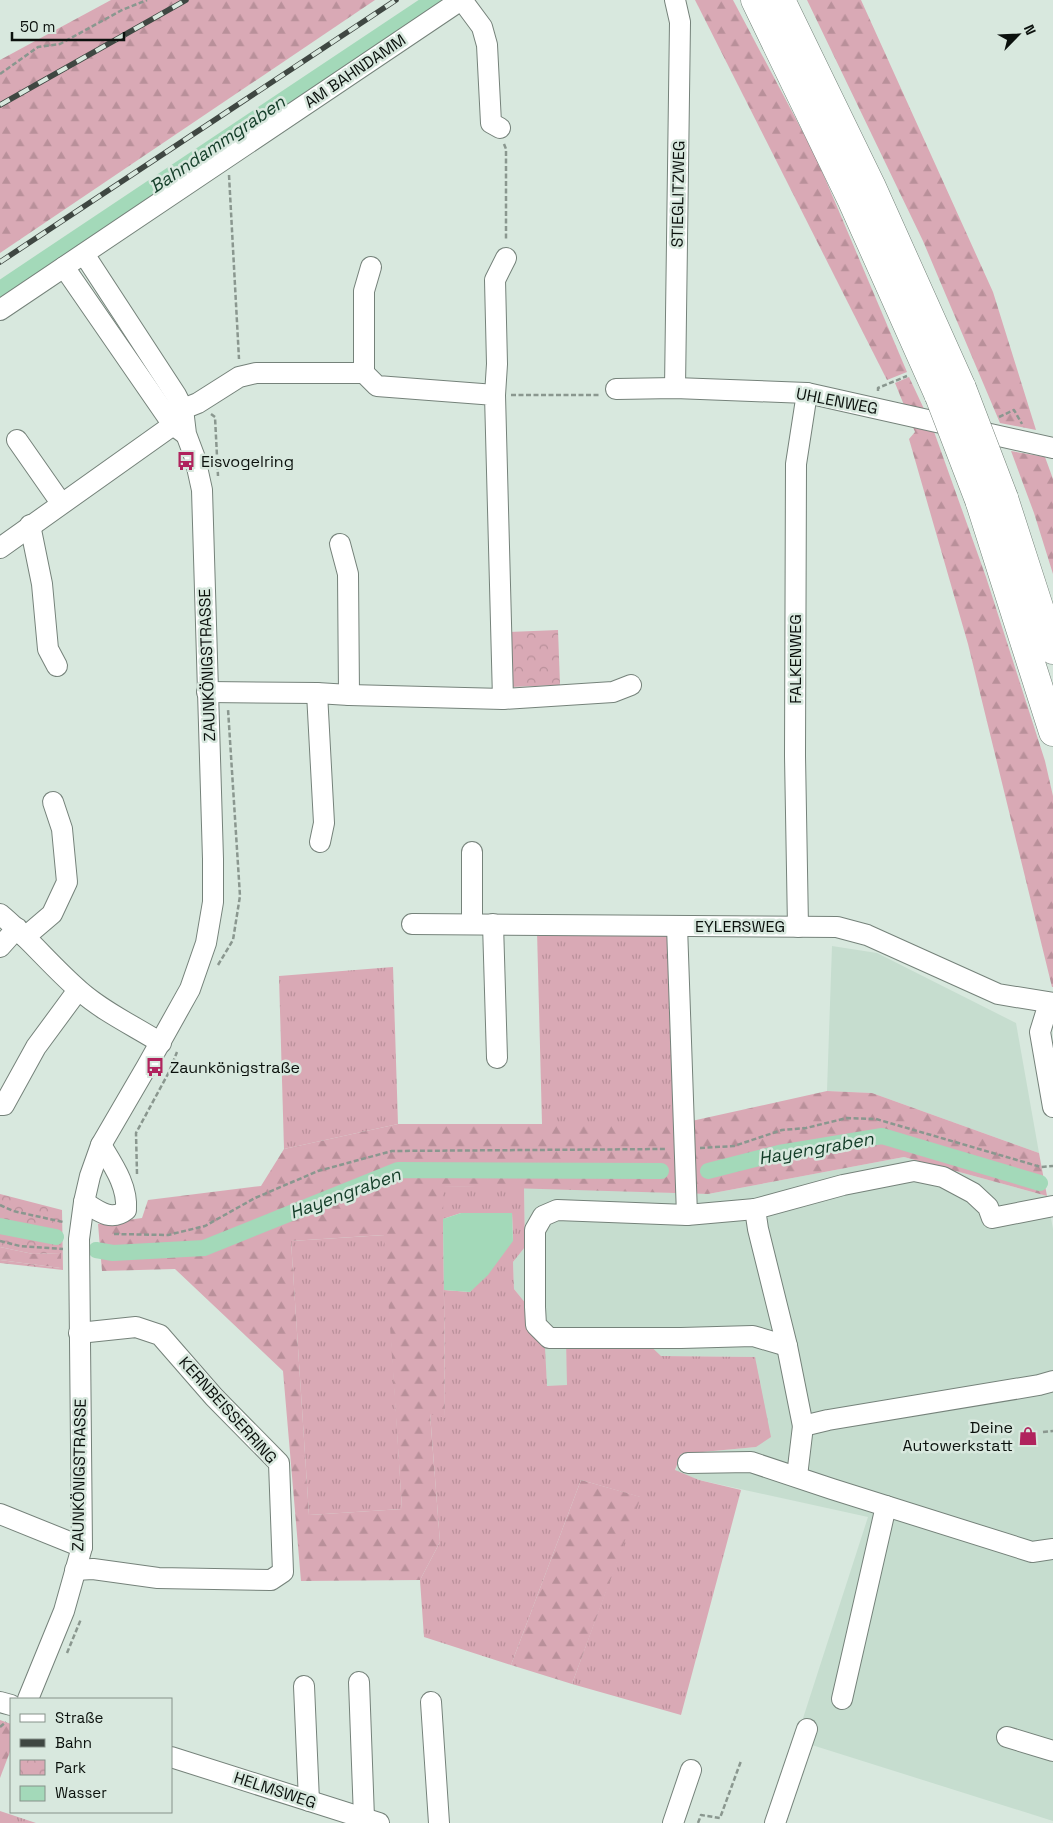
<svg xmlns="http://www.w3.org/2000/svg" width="1053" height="1823" font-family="'Space Grotesk',sans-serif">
<defs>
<pattern id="grass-tufts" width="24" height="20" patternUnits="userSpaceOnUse" patternTransform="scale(1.25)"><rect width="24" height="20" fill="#d9a9b5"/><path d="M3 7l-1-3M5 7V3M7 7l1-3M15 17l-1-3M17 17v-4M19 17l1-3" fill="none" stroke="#b9909a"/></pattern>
<pattern id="forest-firs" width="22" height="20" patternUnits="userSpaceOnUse" patternTransform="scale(1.25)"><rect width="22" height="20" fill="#d9a9b5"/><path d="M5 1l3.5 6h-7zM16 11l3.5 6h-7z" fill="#b9909a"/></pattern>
<pattern id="park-crowns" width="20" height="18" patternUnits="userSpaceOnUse" patternTransform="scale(1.25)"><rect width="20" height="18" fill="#d9a9b5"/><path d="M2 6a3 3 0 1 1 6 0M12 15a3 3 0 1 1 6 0" fill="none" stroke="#b9909a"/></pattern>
</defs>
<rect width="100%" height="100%" fill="#d8e8de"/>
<g fill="#c6ddcf">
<polygon points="832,946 877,953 1016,1023 1039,1153 872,1093 827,1091"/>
<polygon points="904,1157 1047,1196 1053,1229 1053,1821 796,1740 868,1517 699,1480 675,1471 681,1454 756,1447 755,1357 661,1356 566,1343 568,1386 547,1386 546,1372 527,1305 514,1289 513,1262 525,1247 524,1187 708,1194"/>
</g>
<g fill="url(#grass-tufts)">
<polygon points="537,931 669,932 678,1124 542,1124"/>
<polygon points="393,967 398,1124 284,1149 279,976"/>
<polygon points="442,1186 524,1187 525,1247 513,1262 514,1289 527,1305 537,1339 545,1348 547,1386 567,1385 566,1342 643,1339 661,1356 755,1357 771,1437 756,1447 681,1454 675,1470 699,1480 741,1490 681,1715 572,1684 640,1497 581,1480 511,1665 424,1637 420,1580 440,1542 430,1413 445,1417 444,1290 470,1292 513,1240 512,1213 461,1213 443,1219"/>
<polygon points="385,1235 402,1509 309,1515 291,1241"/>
<polygon points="0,1811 36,1823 0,1823"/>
</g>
<g fill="url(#forest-firs)" fill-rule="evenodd">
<polygon points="111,0 375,0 0,253 0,60"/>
<polygon points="695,0 733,0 816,157 907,372 887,380"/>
<polygon points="807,0 861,0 993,292 1036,430 1000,423 923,241"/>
<polygon points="909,377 932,426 986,577 1045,761 1053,796 1053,987 1052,987 968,644 909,439 915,432 895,383"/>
<polygon points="1011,451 1045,457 1053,479 1053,574 1034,513"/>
<path d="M827 1091 872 1093 1039 1153 1047 1196 904 1157 708 1194 443 1186 445 1418 430 1414 440 1542 420 1580 301 1581 283 1371 175 1269 102 1271 98 1224 142 1218 148 1200 261 1186 284 1149 398 1124H678ZM384 1235 402 1509 309 1515 291 1241Z"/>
<polygon points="0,1247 33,1254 61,1253 61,1268 0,1260"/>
<polygon points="581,1480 641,1497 572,1684 511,1665"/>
<polygon points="0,1720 11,1724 11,1749 0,1778"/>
</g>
<g fill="url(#park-crowns)">
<polygon points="558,630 560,685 511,687 509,632"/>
<polygon points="0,1194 62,1210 63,1270 0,1263 0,1260 61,1268 61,1253 33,1254 0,1247 0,1233 21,1237 46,1236 39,1230 0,1221"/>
</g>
<g fill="#a3d9b9">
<polygon points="461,1213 512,1213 513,1241 488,1275 470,1292 444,1290 443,1219"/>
<polygon points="0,1221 46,1232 47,1236 21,1237 0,1233"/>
</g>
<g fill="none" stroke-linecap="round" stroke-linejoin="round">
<g stroke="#a3d9b9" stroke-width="16">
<polyline points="0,289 433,0"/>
<polyline points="708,1171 779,1153 882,1136 1040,1183"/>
<polyline points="0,1226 56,1237"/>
<polyline points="96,1250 113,1253 204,1248 398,1170 661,1171"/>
</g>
<g stroke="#75827a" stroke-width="22">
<g id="minor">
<polyline points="462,0 482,27 487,45 491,123 500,128"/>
<polyline points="675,0 680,22 675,388"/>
<polyline points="64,267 173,425 184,433"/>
<polyline points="0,310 461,0"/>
<polyline points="364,373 364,291 371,267"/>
<polyline points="616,389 675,388 807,393 1053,448"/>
<polyline points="495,395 497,364 495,280 506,258"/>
<polyline points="183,409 198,403 239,377 256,373 364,373 377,386 495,395 503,699 349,695 317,693 207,692"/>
<polyline points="17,440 61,503"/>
<polyline points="30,525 42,584 48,649 57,666"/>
<polyline points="340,544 348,574 349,695"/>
<polyline points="0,548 173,425"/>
<polyline points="317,693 324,823 320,842"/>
<polyline points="503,699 613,692 631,685"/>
<path d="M0 914C29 938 52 967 80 991 104 1012 134 1026 161 1043"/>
<polyline points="412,924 837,927 867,935 998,994 1053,1003"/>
<polyline points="472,924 472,852"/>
<polyline points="493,924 497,1058"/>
<polyline points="677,926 687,1215"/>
<polyline points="798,927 795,756 796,464 807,393"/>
<polyline points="25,937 52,914 67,882 62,829 53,802"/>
<polyline points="0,947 17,928"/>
<polyline points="1049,1003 1040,1032 1053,1107"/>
<polyline points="0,1105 4,1105 36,1047 78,990"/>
<path d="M84 1202C98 1211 111 1222 126 1210 128 1186 113 1165 101 1145"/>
<polyline points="755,1209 687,1215 557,1210 543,1216 535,1230 535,1307 536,1325 549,1338 681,1338 753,1336 787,1346"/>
<polyline points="803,1426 787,1346 758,1229 755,1209 843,1185 914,1171 943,1177 973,1193 988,1207 992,1218 1053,1206"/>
<polyline points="688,1463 751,1462 832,1489 1032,1552 1053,1549"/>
<polyline points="797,1476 803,1426 828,1420 1039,1385 1053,1381"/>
<polyline points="0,1514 82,1547"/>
<polyline points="75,1570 93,1569 158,1578 271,1580 283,1572 279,1463 214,1397 160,1335 136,1327 79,1333"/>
<polyline points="359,1682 364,1818"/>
<polyline points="304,1686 309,1801"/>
<polyline points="28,1699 64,1611 82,1547 79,1239 84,1202 90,1176 101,1145 147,1066 190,989 206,943 213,902 213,859 202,490 195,458 186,434 183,409 176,395 84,254"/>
<polyline points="842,1699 886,1506"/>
<polyline points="0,1702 11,1705"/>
<polyline points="431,1702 439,1823"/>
<polyline points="1007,1737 1053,1751"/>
<polyline points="171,1757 379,1823"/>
<polyline points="673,1823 691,1770"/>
<polyline points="775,1823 807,1729"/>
</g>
</g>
<g stroke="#75827a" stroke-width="29">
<g id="highway">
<polyline points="755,0 852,201 939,396"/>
<polyline points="781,0 871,185 962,388"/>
<polyline points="1004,498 1053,650"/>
<polyline points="979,500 1053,732"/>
</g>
</g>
<g stroke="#8a978f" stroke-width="2.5" stroke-dasharray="5 2.5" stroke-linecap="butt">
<polyline points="0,74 38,47 60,44 122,10 147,0"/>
<polyline points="504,144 506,149 506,240"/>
<polyline points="229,175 239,359"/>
<polyline points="878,391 878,388 907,376"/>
<polyline points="511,395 601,395"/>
<polyline points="211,414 215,417 218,476"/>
<polyline points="999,417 1014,410 1022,424"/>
<polyline points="218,965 233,940 240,896 228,709"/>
<polyline points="700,1148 734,1146 782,1130 806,1128 847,1118 876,1119 1041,1167 1053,1166"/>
<polyline points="137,1174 136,1133 169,1072 177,1052"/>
<polyline points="0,1205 13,1211 63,1222"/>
<polyline points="114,1234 168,1235 205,1226 255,1198 318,1171 392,1151 667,1149"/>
<polyline points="0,1241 20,1246 63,1249"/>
<polyline points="1043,1432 1053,1431"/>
<polyline points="67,1653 81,1619"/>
<polyline points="0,1727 6,1722"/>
<polyline points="698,1823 701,1815 720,1818 741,1761"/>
</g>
<use href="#minor" stroke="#fff" stroke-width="20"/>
<use href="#highway" stroke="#fff" stroke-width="28"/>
<g stroke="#3f4742" stroke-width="5.5">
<g id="rail">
<polyline points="0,105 186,0"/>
<polyline points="0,262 396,0"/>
</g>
</g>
<use href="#rail" stroke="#d8e8de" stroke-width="4" stroke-dasharray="11" stroke-linecap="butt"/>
<g stroke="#75827a" stroke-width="29" stroke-linecap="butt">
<g id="highway-bridge">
<polyline points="962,388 1004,498"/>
<polyline points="939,396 979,500"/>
</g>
</g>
<use href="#highway-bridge" stroke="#fff" stroke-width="28"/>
</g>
<defs>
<g id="bus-bare" transform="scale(1.5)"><path d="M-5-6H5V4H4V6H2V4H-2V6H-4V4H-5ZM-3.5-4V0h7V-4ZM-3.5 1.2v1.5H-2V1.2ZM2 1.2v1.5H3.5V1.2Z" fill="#b0235d" stroke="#d8e8de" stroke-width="2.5" paint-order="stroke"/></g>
<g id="shop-bare" transform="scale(1.5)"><path d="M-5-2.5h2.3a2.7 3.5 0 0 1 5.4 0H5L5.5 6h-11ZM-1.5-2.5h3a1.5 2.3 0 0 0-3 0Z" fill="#b0235d" stroke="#d8e8de" stroke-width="2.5" paint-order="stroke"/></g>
</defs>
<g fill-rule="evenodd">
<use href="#bus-bare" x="186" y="461"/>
<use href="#bus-bare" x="155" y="1067"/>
<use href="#shop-bare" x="1028" y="1436"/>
</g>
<g text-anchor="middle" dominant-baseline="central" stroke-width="5" stroke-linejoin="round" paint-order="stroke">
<g font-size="16" fill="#0b110d" stroke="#d8e8de">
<text transform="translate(355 71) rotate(-34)">AM BAHNDAMM</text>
<text transform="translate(678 194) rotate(-89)">STIEGLITZWEG</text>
<text transform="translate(837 401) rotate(11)">UHLENWEG</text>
<text transform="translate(795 659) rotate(-90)">FALKENWEG</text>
<text transform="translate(207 665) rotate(-92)">ZAUNKÖNIGSTRASSE</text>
<text x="740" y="926">EYLERSWEG</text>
<text transform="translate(228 1410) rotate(48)">KERNBEISSERRING</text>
<text transform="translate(79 1475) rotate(-89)">ZAUNKÖNIGSTRASSE</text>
<text transform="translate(275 1790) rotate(18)">HELMSWEG</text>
</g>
<g font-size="16" fill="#0b110d" stroke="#d8e8de" text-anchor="start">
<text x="201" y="461">Eisvogelring</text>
<text x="170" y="1067">Zaunkönigstraße</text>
<text x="1013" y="1427" text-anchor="end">Deine<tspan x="1013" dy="18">Autowerkstatt</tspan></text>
</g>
<g font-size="18" font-style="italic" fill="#133d28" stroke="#d8e8de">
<text transform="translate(217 144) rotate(-34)">Bahndammgraben</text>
<text transform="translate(816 1148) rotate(-10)">Hayengraben</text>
<text transform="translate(345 1193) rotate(-20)">Hayengraben</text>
</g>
</g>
<rect x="10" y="1698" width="162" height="115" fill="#d8e8de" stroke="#86928a"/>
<rect x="20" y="1714" width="25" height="8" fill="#ffffff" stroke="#86928a"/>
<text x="55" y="1723" font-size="15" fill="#0b110d">Straße</text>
<rect x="20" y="1739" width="25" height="8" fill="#3f4742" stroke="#86928a"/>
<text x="55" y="1748" font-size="15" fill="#0b110d">Bahn</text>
<rect x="20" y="1760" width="25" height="15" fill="url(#park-crowns)" stroke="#86928a"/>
<text x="55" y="1773" font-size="15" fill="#0b110d">Park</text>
<rect x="20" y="1786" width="25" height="15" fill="#a3d9b9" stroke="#86928a"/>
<text x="55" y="1798" font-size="15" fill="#0b110d">Wasser</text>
<g transform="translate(1018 35) rotate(66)" stroke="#d8e8de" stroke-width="4" paint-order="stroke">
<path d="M0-4L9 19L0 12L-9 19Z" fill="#0b110d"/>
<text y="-8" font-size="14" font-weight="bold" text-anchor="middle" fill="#0b110d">N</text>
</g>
<path d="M12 32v8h112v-8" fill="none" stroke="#0b110d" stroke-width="2.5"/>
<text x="20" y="32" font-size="15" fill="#0b110d" stroke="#d8e8de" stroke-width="4" paint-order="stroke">50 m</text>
</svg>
